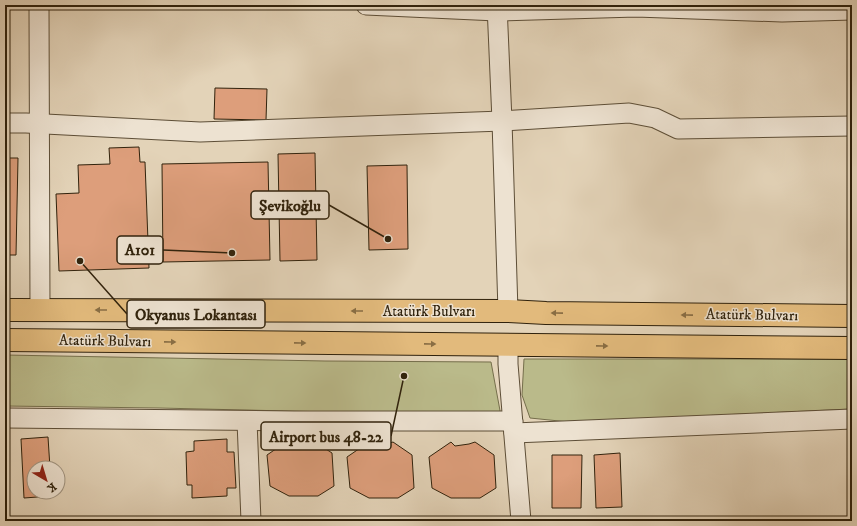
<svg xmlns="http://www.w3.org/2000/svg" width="857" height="526" font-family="'IM FELL DW Pica',serif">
<rect width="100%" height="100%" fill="#e3d3b8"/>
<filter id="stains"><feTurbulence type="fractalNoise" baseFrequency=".005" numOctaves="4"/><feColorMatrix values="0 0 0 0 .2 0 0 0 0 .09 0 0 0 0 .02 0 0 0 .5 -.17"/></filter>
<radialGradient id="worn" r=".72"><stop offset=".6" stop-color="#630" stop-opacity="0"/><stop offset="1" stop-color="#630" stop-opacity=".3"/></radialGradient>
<g fill="#baba8a" stroke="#756e4b">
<polygon points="5,355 325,361 491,362 501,416 159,408 5,406"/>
<polygon points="524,359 852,359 852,409 569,422 530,418 522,395"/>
</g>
<g fill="#dd9e7b" stroke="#30220c">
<polygon points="215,88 267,89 266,120 214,119"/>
<polygon points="139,147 140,162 145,162 149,268 59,271 56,194 79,193 78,165 110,164 109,148"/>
<polygon points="315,153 317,260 280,261 278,154"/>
<polygon points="5,158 18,158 16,255 5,255"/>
<polygon points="268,162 270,260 163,262 162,164"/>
<polygon points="407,165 408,249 369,250 367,166"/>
<polygon points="48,437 50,468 34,468 34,492 51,492 51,496 24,498 21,439"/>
<polygon points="227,439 227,452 234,452 236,488 227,488 227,496 192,498 192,485 187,485 186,452 194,451 194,441"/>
<polygon points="289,440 292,444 306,442 312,440 332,453 334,486 318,496 289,496 270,486 267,455"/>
<polygon points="369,442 373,446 387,444 393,442 412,455 414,488 398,498 369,498 350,488 347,457"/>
<polygon points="451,442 455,446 469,444 475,442 494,455 496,488 480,498 451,498 432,488 429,457"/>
<polygon points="620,453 622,507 596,508 594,455"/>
<polygon points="552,455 582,455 581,508 552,508"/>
</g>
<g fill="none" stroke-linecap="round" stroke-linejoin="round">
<g stroke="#5d4e37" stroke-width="21">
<g id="minor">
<polyline points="39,5 40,310"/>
<polyline points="366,5 497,11 636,7 782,12 852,10"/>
<polyline points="497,5 502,121 508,311"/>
<polyline points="5,123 26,123 200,132 502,121 629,113 655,118 678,129 852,126"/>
<polyline points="508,345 508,364 521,521"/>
<polyline points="5,418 294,421 513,421"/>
<polyline points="247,421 251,521"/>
<polyline points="514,433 852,419"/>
</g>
</g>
<g stroke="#30220c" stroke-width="24">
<g id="primary">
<polyline points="5,310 508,311 546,313 852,316"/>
<polyline points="5,340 852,348"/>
</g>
</g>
<use href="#minor" stroke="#ede2d1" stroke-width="19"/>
<use href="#primary" stroke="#e2ba7c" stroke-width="22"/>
</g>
<defs><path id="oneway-solid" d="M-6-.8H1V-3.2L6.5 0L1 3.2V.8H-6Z"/></defs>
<g fill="#896e44">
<use href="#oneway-solid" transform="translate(101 310) rotate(-180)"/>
<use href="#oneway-solid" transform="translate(357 311) rotate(-180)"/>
<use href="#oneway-solid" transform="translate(557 313) rotate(-179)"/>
<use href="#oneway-solid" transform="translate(687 315) rotate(-179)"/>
<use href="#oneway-solid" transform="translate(170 342) rotate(1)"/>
<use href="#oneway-solid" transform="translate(300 343) rotate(1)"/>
<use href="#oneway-solid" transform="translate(430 344) rotate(1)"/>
<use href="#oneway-solid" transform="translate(602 346) rotate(1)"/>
</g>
<g text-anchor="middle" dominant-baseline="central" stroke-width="3" stroke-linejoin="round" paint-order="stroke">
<g font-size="15" fill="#30220c" stroke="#ede2d1">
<text x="429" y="311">Atatürk Bulvarı</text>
<text transform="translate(752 315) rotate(1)">Atatürk Bulvarı</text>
<text transform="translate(105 341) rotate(1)">Atatürk Bulvarı</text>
</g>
</g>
<path fill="none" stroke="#30220c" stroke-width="1.5" d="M388 239L329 205M232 253L163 250M80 261L127 314M404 376L391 436"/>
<g fill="#30220c" stroke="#ede2d1" stroke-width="1.5">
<circle cx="388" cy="239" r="4"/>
<circle cx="232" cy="253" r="4"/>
<circle cx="80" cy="261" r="4"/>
<circle cx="404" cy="376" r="4"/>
</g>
<g fill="#ede2d1" stroke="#30220c" stroke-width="1.5">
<rect x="251" y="191" width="78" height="28" rx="4"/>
<rect x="117" y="236" width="46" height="28" rx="4"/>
<rect x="127" y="300" width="138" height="28" rx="4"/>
<rect x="261" y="422" width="130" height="28" rx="4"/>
</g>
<g font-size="16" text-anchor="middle" font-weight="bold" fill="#30220c">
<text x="290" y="211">Şevikoğlu</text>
<text x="140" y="255">A101</text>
<text x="196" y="320">Okyanus Lokantası</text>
<text x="326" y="442">Airport bus 48-22</text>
</g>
<rect width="857" height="526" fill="none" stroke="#e3d3b8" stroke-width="20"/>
<rect x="6" y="6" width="845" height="514" fill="none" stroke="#30220c" stroke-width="2"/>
<rect x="10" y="10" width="837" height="506" fill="none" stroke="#30220c"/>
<g transform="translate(46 480) rotate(142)"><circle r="19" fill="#ede2d1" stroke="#a19582"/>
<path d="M0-3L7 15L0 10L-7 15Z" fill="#8f2418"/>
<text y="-6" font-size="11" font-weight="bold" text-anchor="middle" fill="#30220c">K</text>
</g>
<rect width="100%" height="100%" filter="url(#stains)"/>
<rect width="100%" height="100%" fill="url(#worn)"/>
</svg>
